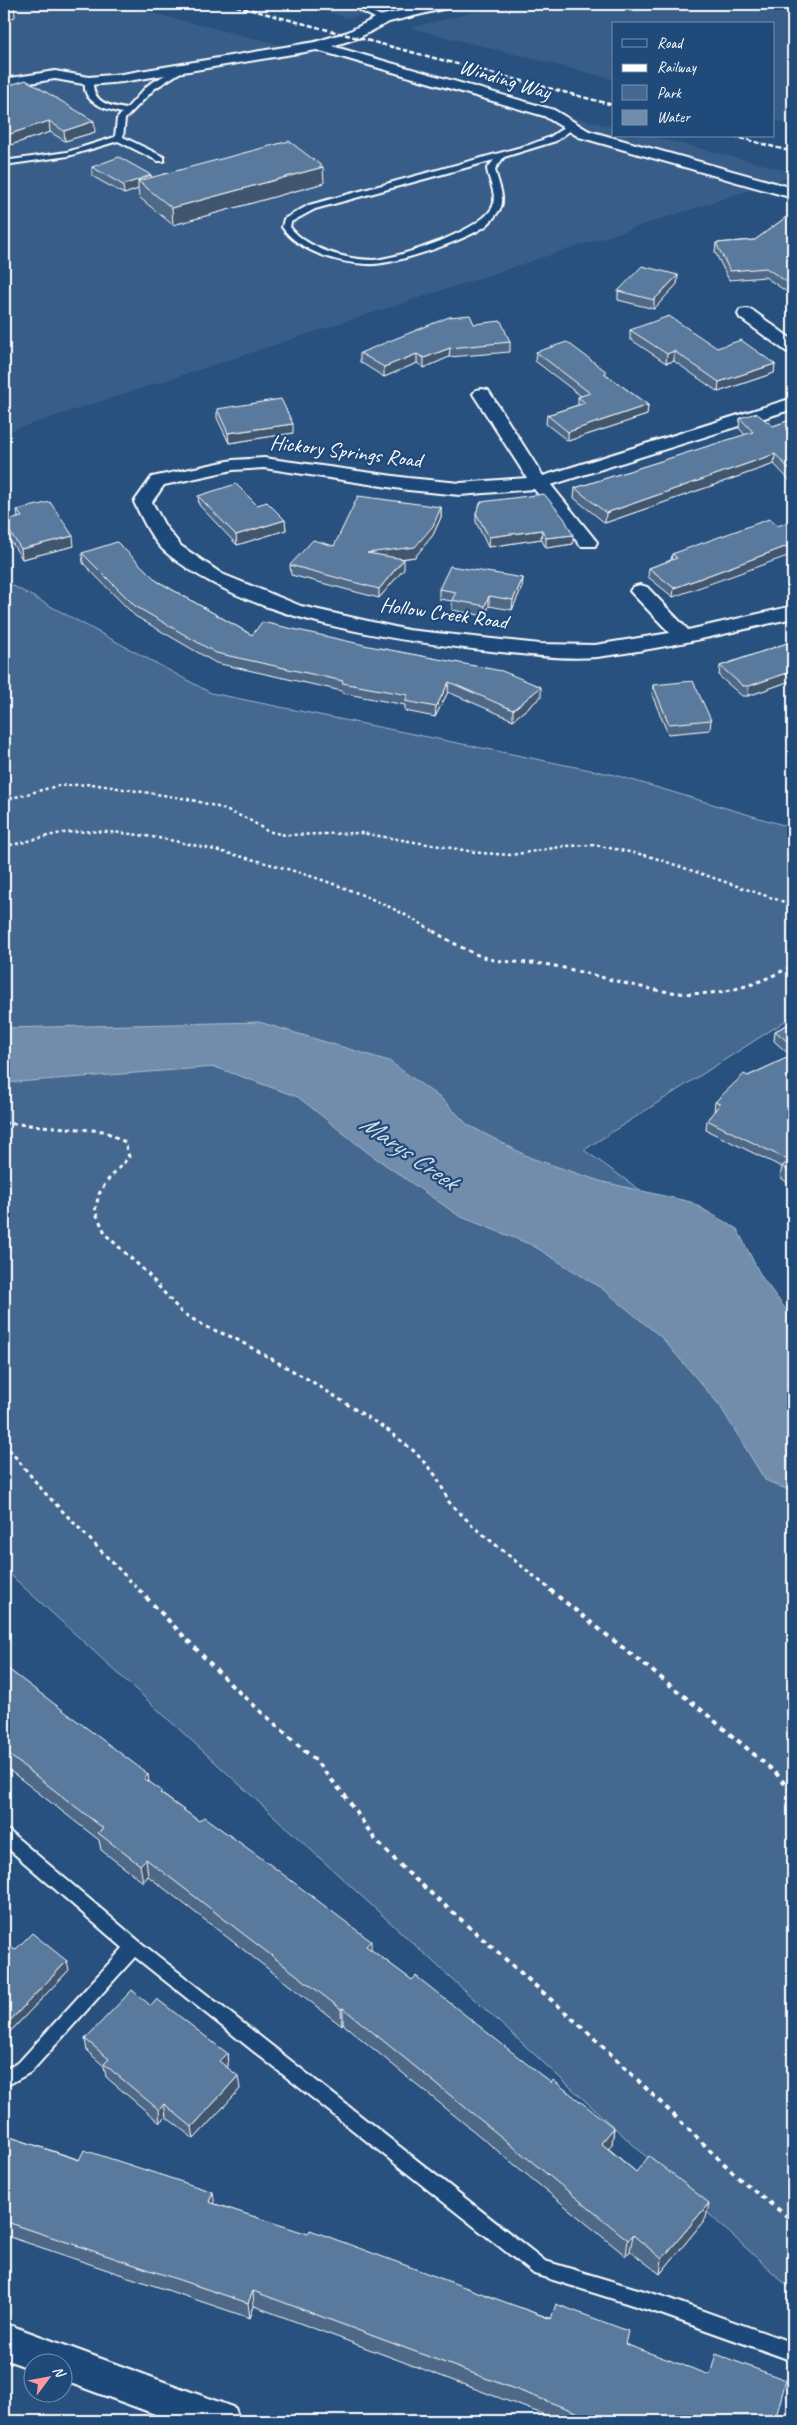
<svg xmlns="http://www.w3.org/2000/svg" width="797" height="2425" font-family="Caveat,sans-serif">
<rect width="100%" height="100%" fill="#28517f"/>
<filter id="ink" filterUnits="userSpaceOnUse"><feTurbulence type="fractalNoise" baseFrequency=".02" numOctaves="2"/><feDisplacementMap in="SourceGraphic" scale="10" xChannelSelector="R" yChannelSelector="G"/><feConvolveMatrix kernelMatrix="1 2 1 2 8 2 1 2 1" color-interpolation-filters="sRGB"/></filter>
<g filter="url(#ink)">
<g fill="#375d88">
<polygon points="4,4 116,4 613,127 613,136 651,136 793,172 793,176 4,433"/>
<polygon points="296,4 409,4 348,18"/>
<polygon points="505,4 793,4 793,125 773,120 773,24 613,24 613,79 410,28"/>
</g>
<polygon fill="#446890" stroke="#a2b4c8" points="4,581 211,693 615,775 793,828 793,1016 584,1150 761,1276 793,1358 793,2291 4,1569"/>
<polygon fill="#718dab" stroke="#aabbcd" points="259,1022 389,1061 443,1100 468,1125 531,1158 603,1182 691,1202 737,1229 761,1276 793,1319 793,1492 765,1480 720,1406 662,1338 604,1290 532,1245 459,1216 367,1152 298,1097 215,1067 4,1083 4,1028"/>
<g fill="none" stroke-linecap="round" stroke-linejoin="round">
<g stroke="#fff" stroke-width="4">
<g id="lane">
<polygon points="347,4 355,4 388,19 381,21"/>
<path d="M180 66 187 68 154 89 125 119 123 137 164 157V161H158L118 141 68 156 4 165V161L67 152 115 137 117 119 122 113C105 109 79 102 86 79L93 81C92 102 108 106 126 109L148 85Z"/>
<path d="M568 125 575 127 556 141 504 157 495 169C497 181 505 195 501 207 498 213 492 220 487 225 467 240 392 266 367 264 338 263 300 252 282 227L284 219 309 205 529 145 550 137ZM494 160 487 169C489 181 497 195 493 206 484 230 397 259 373 260 346 260 307 249 290 227L291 222 315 209Z"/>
<polygon points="4,1829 9,1831 140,1942 545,2261 661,2296 793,2343 793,2361 661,2314 534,2274 135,1957 31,2072 4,2087 4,2070 19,2062 123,1948 4,1845"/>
</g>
</g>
<g stroke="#fff" stroke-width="4">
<g id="street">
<polygon points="430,4 453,4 451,7 389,22 358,38 332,46 554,110 589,131 793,188 793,198 579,137 544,116 317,50 122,82 89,85 55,79 4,87 4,79 55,71 89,77 122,74 315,42 348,32 379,16"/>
<polygon points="746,309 752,310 793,340 793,353 787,352 740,318 738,314 740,310"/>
<path d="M482 389 488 390 543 476 793 398V409L551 485 597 542 595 546H581L534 489 460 495 408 490 264 468 233 470 164 485 152 502 165 526 181 546 222 574 301 606 408 630 540 644 595 645 670 633 630 591 633 587 640 585 647 587 688 630 793 606V618C728 633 663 649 597 657 562 660 525 654 491 651 388 640 253 621 169 555 152 542 143 520 134 502L152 477 233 460 264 458 408 478 460 483 527 478 473 394 476 390Z"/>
<polygon points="4,2323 235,2408 240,2421 174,2421 62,2380 62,2362 32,2362 32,2369 4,2359"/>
</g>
</g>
<g stroke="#fff" stroke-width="2.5" stroke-dasharray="3 3" stroke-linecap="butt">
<polyline points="4,800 57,786 92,784 188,799 215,806 248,819 267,831 285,835 361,833 481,853 511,855 566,846 595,845 649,856 793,905"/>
<path d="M4 846C28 843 49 833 74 832 126 829 178 841 227 853 300 871 371 892 435 932"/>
</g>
<g stroke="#fff" stroke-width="3" stroke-dasharray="4 4" stroke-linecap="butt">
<path d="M433 931C452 942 472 955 494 960 514 963 535 962 555 966 647 986 703 1017 793 965"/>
<polyline points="4,1123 104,1131 125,1142 129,1157 107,1181 99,1194 95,1211 106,1235 147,1273 181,1312 204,1326 234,1338 311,1381 389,1431 415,1452 437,1477 449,1502 474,1527 552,1591"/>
<polyline points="4,1443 44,1492 140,1591"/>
</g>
<g stroke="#fff" stroke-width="4" stroke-dasharray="5 5" stroke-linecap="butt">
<polyline points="139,1590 230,1684 315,1760 346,1797 374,1838 405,1870 592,2036 743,2182 793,2221"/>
<polyline points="550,1590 704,1712 776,1773 793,1794"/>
</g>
<use href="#lane" fill="#1f4a7a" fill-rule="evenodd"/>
<use href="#street" fill="#1f4a7a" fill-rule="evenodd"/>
<g stroke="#fff" stroke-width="2.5" stroke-dasharray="5 2.5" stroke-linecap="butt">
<polyline points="229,4 613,105"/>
<polyline points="733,136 793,152"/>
</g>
</g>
<g fill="#4d6987" stroke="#fff">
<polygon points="372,4 396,4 379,8"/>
<polygon points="4,87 95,132 65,141 50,132 4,147"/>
<polygon points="92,167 151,175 151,178 324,183 173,225 139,197 138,189 124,194 92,176"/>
<polygon points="793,212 793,296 765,277 729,280 715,252 716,243 755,240"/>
<polygon points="678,275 677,284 654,309 618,300 618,291"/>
<polygon points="474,324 510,342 510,352 449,357 424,368 417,363 384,377 360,362 360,353"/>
<polygon points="630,330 717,348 775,364 774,373 718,392 674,361 666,363 630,339"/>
<polygon points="536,352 607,375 648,405 647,415 568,441 546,424 547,415 578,405 578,397 581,396 535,361"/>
<polygon points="217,409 293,433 229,443 217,418"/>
<polygon points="740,418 773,426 793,419 793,484 774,464 605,523 574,498 575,488 745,435 739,428"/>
<polygon points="198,496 257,505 285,520 286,530 237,545 199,505"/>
<polygon points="481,502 573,544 546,548 541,539 488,547 476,522 476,513"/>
<polygon points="441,507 441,517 433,535 415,557 401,559 404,569 379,598 291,575 290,565 334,546"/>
<polygon points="17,510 74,546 22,559 4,530 4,521 18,518"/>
<polygon points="778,526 673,597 648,577 649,568 671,560 672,554"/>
<polygon points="82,553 157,581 252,635 541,697 513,720 448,692 435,717 405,711 405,705 342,693 342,691 216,663 135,616 83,563"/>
<polygon points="523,578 522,587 512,610 489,606 485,616 452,610 452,601 439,599 439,589"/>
<polygon points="793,641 793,680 748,696 742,696 719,676 720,666"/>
<polygon points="653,685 711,720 710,730 668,734 652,695"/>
<polygon points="793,1022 793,1187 780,1177 782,1167 706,1130 707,1120 714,1112 715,1102 748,1076 791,1056 774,1041 775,1031"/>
<polygon points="4,1666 149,1782 162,1794 371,1950 551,2083 614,2128 612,2144 608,2148 636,2172 706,2218 660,2274 630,2251 626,2256 343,2024 342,2026 148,1876 143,1882 101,1850 99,1840 4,1766"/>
<polygon points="4,1947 69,1970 7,2035 4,2032"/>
<polygon points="151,2006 227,2053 228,2066 227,2067 240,2089 194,2139 166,2117 160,2123 106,2077 104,2066 87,2051 85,2039"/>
<polygon points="4,2135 215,2204 626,2344 775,2421 561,2421 254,2306 250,2318 4,2235"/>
</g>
<g fill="#3f556e" stroke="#fff">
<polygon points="4,4 14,4 15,17 4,20"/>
<polygon points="379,4 396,4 379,8"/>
<polygon points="49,121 50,132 4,147 4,136"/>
<polygon points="94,121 95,132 65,141 64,131"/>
<polygon points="323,167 324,183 173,225 172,208"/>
<polygon points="151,175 152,184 138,181 138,189 124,194 123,185"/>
<polygon points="678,275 677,284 654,309 654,300"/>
<polygon points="450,348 449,357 424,368 424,358"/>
<polygon points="674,351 674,361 666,363 667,354"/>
<polygon points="417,354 417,363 384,377 384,367"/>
<polygon points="775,364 774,373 718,392 719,382"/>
<polygon points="648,405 647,415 568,441 568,432"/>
<polygon points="293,424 293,433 229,443 228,433"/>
<polygon points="775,454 774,464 605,523 606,513"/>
<polygon points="441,507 441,517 433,535 415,557 367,563 367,553"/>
<polygon points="285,520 286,530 237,545 236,535"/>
<polygon points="542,530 541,539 488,547 489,537"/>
<polygon points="573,535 573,544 546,548 546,538"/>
<polygon points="73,536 74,546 22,559 21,549"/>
<polygon points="793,544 793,554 673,597 674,588"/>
<polygon points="404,559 404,569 379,598 379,589"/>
<polygon points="523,578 522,587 512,610 513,600"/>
<polygon points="489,596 489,606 485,616 485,606"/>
<polygon points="793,671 793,680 748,696 749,686"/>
<polygon points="449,682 448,692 435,717 436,707"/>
<polygon points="541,687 541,697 513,720 513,710"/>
<polygon points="148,1774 150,1791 144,1778"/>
<polygon points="146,1859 148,1876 143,1882 140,1865"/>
<polygon points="371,1941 371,1957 366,1946"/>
<polygon points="67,1961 69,1970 7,2035 5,2026"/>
<polygon points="343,2008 343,2024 342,2026 341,2009"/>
<polygon points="227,2053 228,2066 221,2074 219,2061"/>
<polygon points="238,2076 240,2089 194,2139 192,2127"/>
<polygon points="164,2104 166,2117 160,2123 159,2110"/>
<polygon points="614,2128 612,2144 599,2159 601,2143"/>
<polygon points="213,2192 215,2207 209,2202"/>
<polygon points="709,2203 706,2218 660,2274 662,2259"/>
<polygon points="633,2235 630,2251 626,2256 628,2240"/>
<polygon points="253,2291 254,2306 250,2318 248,2303"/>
</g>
<g fill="#5a7a9d" stroke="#fff">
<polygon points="26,80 94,121 64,131 49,121 4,136 4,87"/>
<polygon points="289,141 323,167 172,208 138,181"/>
<polygon points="119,157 151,175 123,185 92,167"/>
<polygon points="793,212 793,286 766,268 730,271 716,243 755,240"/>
<polygon points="642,266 678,275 654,300 618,291"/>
<polygon points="470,315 474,324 501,321 510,342 450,348 424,358 417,354 384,367 360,353 449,317"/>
<polygon points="669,316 717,348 741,340 775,364 719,382 674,351 667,354 630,330"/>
<polygon points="567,342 607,372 604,373 648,405 568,432 547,415 585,403 578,397 590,393 536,352"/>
<polygon points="281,399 293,424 228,433 217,409"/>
<polygon points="756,413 773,426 793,419 793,473 775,454 606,513 575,488 753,432 740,418"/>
<polygon points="236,484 257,505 267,502 285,520 236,535 198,496"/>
<polygon points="544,494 564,518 573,535 546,538 542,530 489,537 476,513 481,502"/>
<polygon points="358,496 441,507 433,526 415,547 367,553 404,559 379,589 290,565 313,540 334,546"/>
<polygon points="50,502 73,536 21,549 4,523 4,521 22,517 17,510"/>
<polygon points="769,519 778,526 792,520 793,521 793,544 674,588 649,568 677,558 672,554"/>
<polygon points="117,542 157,581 252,635 262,622 369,646 502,671 541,687 513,710 449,682 436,707 405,701 408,695 342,683 343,681 216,653 135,606 82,553"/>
<polygon points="450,566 523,578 513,600 489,596 485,606 452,600 456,592 439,589"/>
<polygon points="793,641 793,671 749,686 743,686 720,666"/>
<polygon points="693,681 711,720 669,724 653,685"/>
<polygon points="793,1022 793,1046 775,1031"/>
<polygon points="793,1055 793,1176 782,1166 790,1161 707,1120 720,1104 715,1102 744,1074 748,1076"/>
<polygon points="4,1666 148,1774 144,1778 162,1791 160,1793 199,1821 204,1817 268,1863 371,1941 366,1946 412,1980 416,1976 551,2083 553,2080 614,2128 601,2143 636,2172 649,2156 709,2203 662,2259 633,2235 628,2240 343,2008 341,2009 146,1859 140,1865 98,1833 103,1828 4,1751"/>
<polygon points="32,1933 67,1961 5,2026 4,2025 4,1947 7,1944 15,1950"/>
<polygon points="132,1990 151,2006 157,1999 227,2053 219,2061 238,2076 192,2127 164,2104 159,2110 104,2064 109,2059 85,2039"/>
<polygon points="4,2135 79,2160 84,2150 213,2192 209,2202 308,2234 310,2230 551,2319 556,2304 628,2331 625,2344 710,2375 716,2354 786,2380 775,2421 600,2421 253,2291 248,2303 4,2221"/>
</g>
</g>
<g text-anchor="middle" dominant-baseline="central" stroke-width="4.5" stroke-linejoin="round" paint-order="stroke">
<g font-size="21" fill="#fff" stroke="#1f4a7a">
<text transform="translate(505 79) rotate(17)">Winding Way</text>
<text transform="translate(346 451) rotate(7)">Hickory Springs Road</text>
<text transform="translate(444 613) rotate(8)">Hollow Creek Road</text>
</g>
<g font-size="26" font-style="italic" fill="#d4dde6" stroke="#1f4a7a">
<text transform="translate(409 1152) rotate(35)">Marys Creek</text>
</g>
</g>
<rect width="797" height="2425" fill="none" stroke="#1f4a7a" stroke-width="20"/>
<rect x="10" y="10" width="777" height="2405" fill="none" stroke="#fff" stroke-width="2" filter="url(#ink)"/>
<rect x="612" y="22" width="162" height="115" fill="#1f4a7a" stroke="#7992af"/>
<rect x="622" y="39" width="25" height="8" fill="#1f4a7a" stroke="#7992af"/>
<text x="657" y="48" font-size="15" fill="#ffffff">Road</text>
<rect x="622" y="64" width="25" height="8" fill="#ffffff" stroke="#7992af"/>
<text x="657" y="72" font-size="15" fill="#ffffff">Railway</text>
<rect x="622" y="85" width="25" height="15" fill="#446890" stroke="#7992af"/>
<text x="657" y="98" font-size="15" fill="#ffffff">Park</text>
<rect x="622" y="110" width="25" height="15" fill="#718dab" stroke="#7992af"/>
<text x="657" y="122" font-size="15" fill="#ffffff">Water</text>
<g transform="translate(48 2378) rotate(58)"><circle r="24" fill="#1f4a7a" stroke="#7992af"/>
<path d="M0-4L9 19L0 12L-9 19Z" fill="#ff9aa2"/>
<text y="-8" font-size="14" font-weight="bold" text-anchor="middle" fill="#ffffff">N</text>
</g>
</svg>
